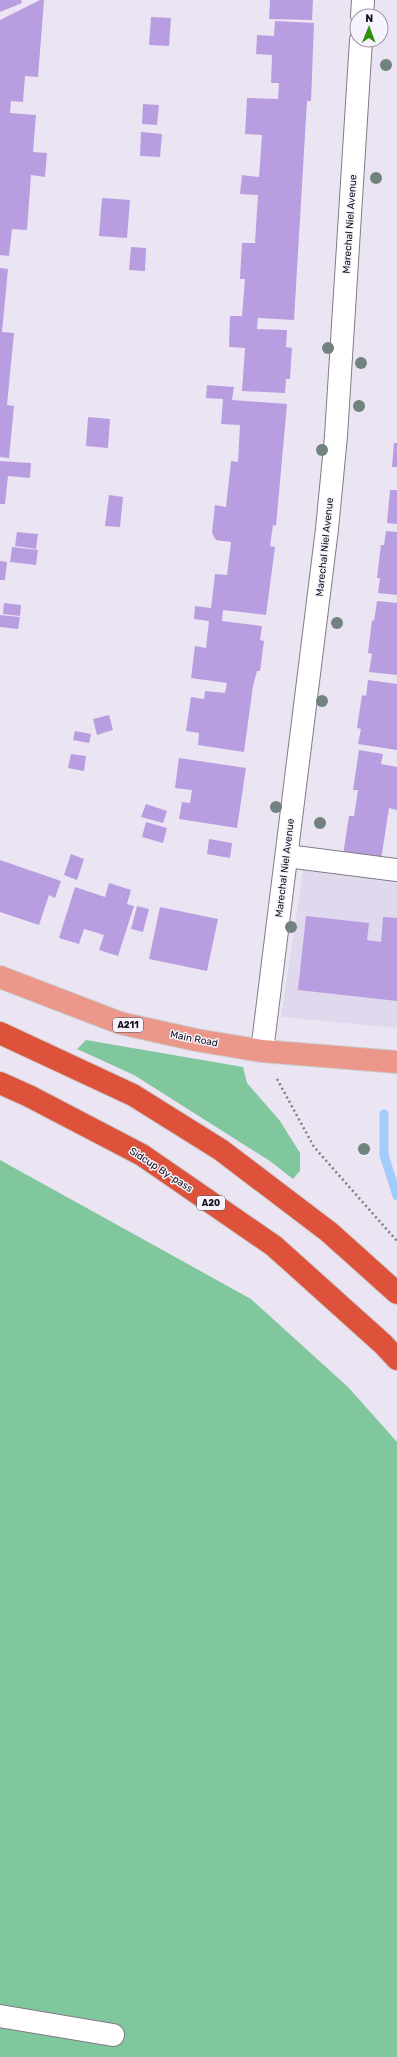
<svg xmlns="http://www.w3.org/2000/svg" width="397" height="2057" font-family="Rubik,sans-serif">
<rect width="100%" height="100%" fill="#ebe5f3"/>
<polygon fill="#e0d8ed" points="306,852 397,865 397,1028 281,1017"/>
<g fill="#81c79d">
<polygon points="86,1040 243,1067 247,1083 280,1121 300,1153 300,1171 293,1179 270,1161 134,1075 77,1049"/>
<polygon points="0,1160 251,1299 348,1387 397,1442 397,2057 0,2057"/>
</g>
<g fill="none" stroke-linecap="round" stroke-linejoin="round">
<polyline stroke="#a1ccfb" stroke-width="9" points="384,1114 384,1155 397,1196"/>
</g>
<g fill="#b99de1">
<polygon points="0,0 21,0 22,3 0,12"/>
<polygon points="40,0 44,0 38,77 25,76 23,102 11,101 10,113 36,115 33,152 47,153 45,177 31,175 27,230 12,229 9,256 0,255 0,20"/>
<polygon points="270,0 313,0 312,20 269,19"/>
<polygon points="151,17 171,18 169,46 149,45"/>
<polygon points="275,21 314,23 311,101 307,101 294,320 258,318 257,329 287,330 286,347 292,348 290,379 286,379 285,393 242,391 245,348 229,347 230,316 242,316 245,279 240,279 242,243 255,243 258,195 240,194 242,175 259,177 262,135 245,134 247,98 278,99 279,83 271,83 272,55 256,54 257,35 274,36"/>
<polygon points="143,104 159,105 157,125 142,124"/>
<polygon points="141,132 162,134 160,157 140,156"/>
<polygon points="102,198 130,200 127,238 99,236"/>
<polygon points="131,247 146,248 145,271 129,270"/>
<polygon points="0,268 8,269 2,332 14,333 7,405 14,406 9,458 0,457"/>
<polygon points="207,385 234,387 232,400 287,404 276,526 273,525 270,546 275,547 266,615 223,610 222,621 262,626 260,640 264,641 260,671 257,671 253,686 244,752 198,745 199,733 186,731 191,697 204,699 205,691 225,693 227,683 191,678 195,646 206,648 209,621 194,619 195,606 211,608 215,574 227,575 231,542 216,540 212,533 215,505 226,507 231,461 238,462 240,425 221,424 223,399 206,398"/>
<polygon points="88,417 110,419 108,448 86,446"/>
<polygon points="394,443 397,443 397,467 392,467"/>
<polygon points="0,461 31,463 30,478 8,476 5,504 0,504"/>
<polygon points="390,490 397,490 397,524 387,523"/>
<polygon points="109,495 123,497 120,527 105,526"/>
<polygon points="386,531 397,532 397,595 378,593 380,578 377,578 379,561 381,545 384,545"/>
<polygon points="17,532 38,534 36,549 15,546"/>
<polygon points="12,547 38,550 36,565 10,562"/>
<polygon points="0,561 7,562 5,580 0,580"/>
<polygon points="377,601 397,603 397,675 369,672 372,654 368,653 372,620 374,621"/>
<polygon points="4,603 21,605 20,616 3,614"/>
<polygon points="0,615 20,617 18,629 0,627"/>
<polygon points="368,680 397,684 397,750 358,744 361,729 357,728 362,695 366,696"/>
<polygon points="109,715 113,730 97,735 93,719"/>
<polygon points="75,731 91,734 89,743 73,740"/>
<polygon points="359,750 383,754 381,764 397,767 397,810 389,808 381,860 343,855 349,816 354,816 358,790 353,790"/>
<polygon points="71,754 86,756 84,771 68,768"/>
<polygon points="179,758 246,768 237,828 179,819 182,802 190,803 192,790 175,788"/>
<polygon points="146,804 167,811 163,823 141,817"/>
<polygon points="146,822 167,828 163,843 142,837"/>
<polygon points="209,839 232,843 230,858 207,854"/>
<polygon points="71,854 84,859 77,880 64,875"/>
<polygon points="0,860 61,881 55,898 49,895 39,925 0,912"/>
<polygon points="109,883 131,890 127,904 134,906 118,956 99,950 104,935 84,929 79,944 59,938 75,887 105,897"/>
<polygon points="137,906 149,909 143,932 131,929"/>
<polygon points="160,907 218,919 207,971 149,959"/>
<polygon points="306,916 369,923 367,940 381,942 383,917 397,918 397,1001 298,990"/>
</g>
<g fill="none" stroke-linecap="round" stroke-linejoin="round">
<g stroke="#807b87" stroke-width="24">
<g id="minor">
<polyline points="362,16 363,0"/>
<polyline points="287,856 397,870"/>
<polyline points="262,1051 327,529 336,436 361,40"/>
<polyline points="0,2016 113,2035"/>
</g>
</g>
<g stroke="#cbcbcc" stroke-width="24">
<polyline id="major" points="0,977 120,1023 196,1040 262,1051 397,1062"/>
</g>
<g stroke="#cbcbcc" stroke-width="24">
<g id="highway">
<polyline points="0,1033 133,1095 221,1150 329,1232 397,1293"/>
<polyline points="0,1083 29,1096 142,1155 274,1246 383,1344 397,1359"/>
</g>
</g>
<polyline stroke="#817d86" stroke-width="2.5" stroke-dasharray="2 3" stroke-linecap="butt" points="277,1079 314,1147 397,1241"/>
<use href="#minor" stroke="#fff" stroke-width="22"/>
<use href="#major" stroke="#eb9789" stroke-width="22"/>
<use href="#highway" stroke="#de523b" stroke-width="22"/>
</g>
<g fill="#72827e">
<circle cx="386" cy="65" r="6"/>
<circle cx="376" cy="178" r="6"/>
<circle cx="328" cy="348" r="6"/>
<circle cx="361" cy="363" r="6"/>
<circle cx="359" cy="406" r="6"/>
<circle cx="322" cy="450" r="6"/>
<circle cx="337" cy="623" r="6"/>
<circle cx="322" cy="701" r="6"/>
<circle cx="276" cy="807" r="6"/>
<circle cx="320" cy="823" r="6"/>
<circle cx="291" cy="927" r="6"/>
<circle cx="364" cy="1149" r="6"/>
</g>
<g text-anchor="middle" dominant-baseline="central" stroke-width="3" stroke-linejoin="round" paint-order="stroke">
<g fill="#f7f3fe" stroke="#57555b" stroke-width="1">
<rect x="113" y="1018" width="30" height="14" rx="3"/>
<rect x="197" y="1196" width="28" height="14" rx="3"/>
</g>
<g font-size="9" font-weight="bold" fill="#131115">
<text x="128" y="1025">A211</text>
<text x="211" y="1203">A20</text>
</g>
<g font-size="10" fill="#131115" stroke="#f7f3fe">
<text transform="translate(350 224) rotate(-86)">Marechal Niel Avenue</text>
<text transform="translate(325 547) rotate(-84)">Marechal Niel Avenue</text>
<text transform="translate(285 868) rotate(-83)">Marechal Niel Avenue</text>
<text transform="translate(194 1039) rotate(11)">Main Road</text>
<text transform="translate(161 1170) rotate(33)">Sidcup By-pass</text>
</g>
</g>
<g transform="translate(369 28) rotate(1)"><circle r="19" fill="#f7f3fe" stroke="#9c99a1"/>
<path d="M0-3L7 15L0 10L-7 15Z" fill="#309007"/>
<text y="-6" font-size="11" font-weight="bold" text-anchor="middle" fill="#131115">N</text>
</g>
</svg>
